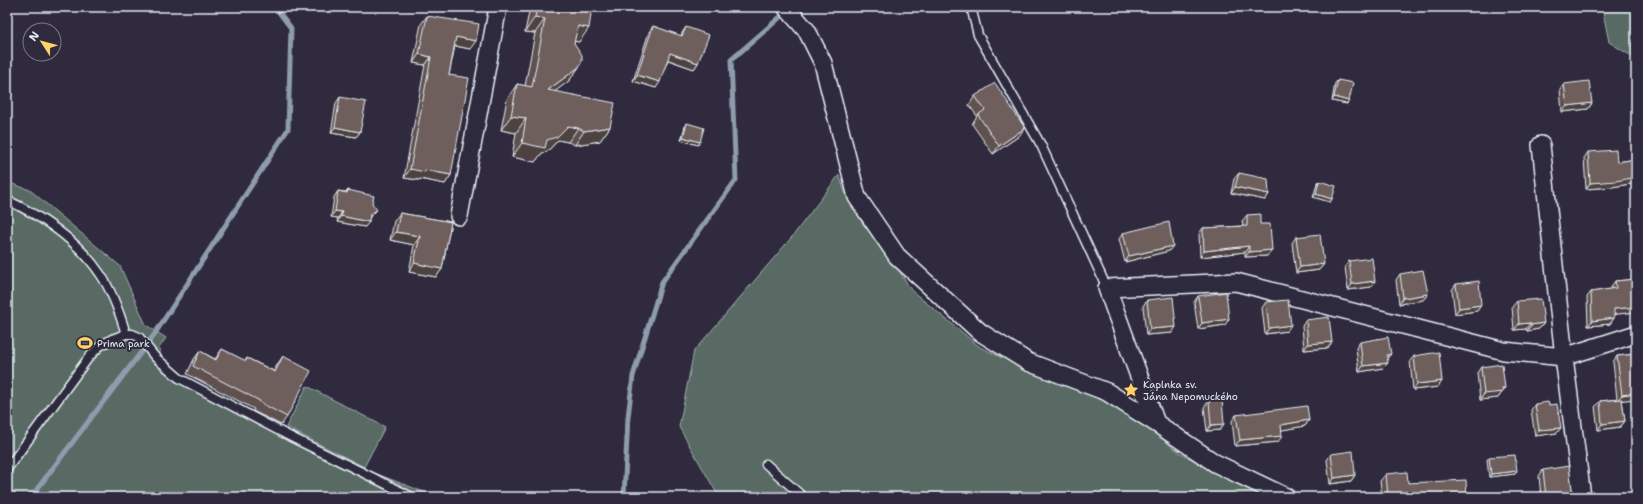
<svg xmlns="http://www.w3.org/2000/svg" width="1643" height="504" font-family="'Shantell Sans',sans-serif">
<rect width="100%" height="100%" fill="#2f2a3d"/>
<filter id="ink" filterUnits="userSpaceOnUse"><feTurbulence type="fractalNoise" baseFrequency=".025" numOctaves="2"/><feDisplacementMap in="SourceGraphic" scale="8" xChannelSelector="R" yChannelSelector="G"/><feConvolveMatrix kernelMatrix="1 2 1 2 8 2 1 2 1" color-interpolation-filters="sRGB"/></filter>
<g filter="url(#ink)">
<g fill="#596b63" stroke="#a0aeae">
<polygon points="1602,7 1636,7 1636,59 1609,42"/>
<polygon points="839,175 847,198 863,224 887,252 912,291 980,347 1011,362 1107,401 1136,418 1180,453 1266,497 719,497 679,427 694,351 792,237"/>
<polygon points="7,182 30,190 120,266 146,325 166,338 159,348 162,359 184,377 369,471 437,497 7,497"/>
<polygon points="307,386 385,427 364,467 286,427"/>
</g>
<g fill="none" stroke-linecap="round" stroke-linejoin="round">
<g stroke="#8e9cae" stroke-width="5">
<polyline points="31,497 154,335 288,129 291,28 275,7"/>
<polyline points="624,497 628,417 633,376 662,282 736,180 731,60 786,12"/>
</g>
<g stroke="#e8f1f8" stroke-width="11">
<g id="service">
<polyline points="971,7 978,35 1041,145 1107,288"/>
<path d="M7 200C43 217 79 242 101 275 113 293 120 314 126 334"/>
<polyline points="766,464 803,497"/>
<polyline points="7,469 89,357 100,346 112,339 126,334 132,334 139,337 155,357 179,378 289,436 412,497"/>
</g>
</g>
<g stroke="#e8f1f8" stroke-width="20">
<g id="minor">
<polyline points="786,7 807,31 823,63 857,197 897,256 980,332 1028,362 1107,392 1156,423"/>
<polyline points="1541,145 1564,357 1582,497"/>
<polyline points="459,216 498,7"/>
<polyline points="1286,497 1215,463 1156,423 1107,288 1236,282 1504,351 1564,357 1636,334"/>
</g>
</g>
<use href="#service" stroke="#2f2a3d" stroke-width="8"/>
<use href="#minor" stroke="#2f2a3d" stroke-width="17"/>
</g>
<g fill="#5f514f" stroke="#e8f1f8">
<polygon points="530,7 592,7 579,42 574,41 574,43 579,67 569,81 555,91 610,127 600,141 575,145 568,142 558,140 547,152 542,153 535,162 512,157 516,133 501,130 507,99 517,84 525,86 535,33 525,32"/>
<polygon points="427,16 470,49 455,46 449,75 451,175 445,184 420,179 419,180 404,178 425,65 413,63 421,24"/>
<polygon points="653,26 681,36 682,33 686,27 698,63 694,69 668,60 656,88 633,81 649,32"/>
<polygon points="1338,80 1347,104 1332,101 1335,83"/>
<polygon points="1564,84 1592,103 1588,109 1562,112 1560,90"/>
<polygon points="975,96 1019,136 993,154 972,124 977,116 969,105"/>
<polygon points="340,97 360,132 356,137 331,133 336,103"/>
<polygon points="687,123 698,145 681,140 685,126"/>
<polygon points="1588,152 1617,162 1636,159 1636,183 1612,187 1586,189 1584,158"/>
<polygon points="1239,173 1269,194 1265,200 1231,193 1234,179"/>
<polygon points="1319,181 1332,199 1330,202 1313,197 1317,184"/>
<polygon points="348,190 372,203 372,215 370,217 365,227 337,222 338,218 331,217 334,197 338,191 346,192"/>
<polygon points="400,213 451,222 442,269 436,277 409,272 414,245 390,240 394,221"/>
<polygon points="1247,215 1260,224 1267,256 1245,257 1245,252 1200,257 1199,234 1203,228 1243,226 1242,221"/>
<polygon points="1123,233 1169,251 1125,262 1119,239"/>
<polygon points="1296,237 1324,264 1319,270 1296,273 1292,243"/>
<polygon points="1349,261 1371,287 1348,290 1345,267"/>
<polygon points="1400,274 1428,294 1423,300 1399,304 1396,280"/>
<polygon points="1636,279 1636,312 1614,314 1614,318 1610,324 1588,326 1587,297 1591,292 1612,289 1611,287 1615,281"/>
<polygon points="1456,284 1481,305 1477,311 1455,314 1452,290"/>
<polygon points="1198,296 1225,325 1198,329 1194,302"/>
<polygon points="1147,300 1172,333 1146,335 1143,306"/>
<polygon points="1517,301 1544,323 1539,329 1527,331 1526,329 1514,330 1512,307"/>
<polygon points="1266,302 1287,331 1265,334 1262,308"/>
<polygon points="1306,320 1328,348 1304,350 1302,326"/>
<polygon points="1360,342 1387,359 1383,368 1359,372 1356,348"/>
<polygon points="222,349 245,361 247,358 274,371 277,365 283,356 287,417 281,425 253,411 254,409 187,374 194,359 200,351 215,359"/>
<polygon points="1636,354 1636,397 1635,399 1622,400 1625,421 1620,427 1598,430 1595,407 1600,401 1617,399 1613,362 1617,356"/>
<polygon points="1414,356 1442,381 1438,387 1413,390 1410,361"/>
<polygon points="1481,367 1505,388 1498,398 1480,400 1477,373"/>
<polygon points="1209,401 1220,430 1207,431 1204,407"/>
<polygon points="1535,404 1557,433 1535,436 1531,410"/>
<polygon points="1236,415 1309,420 1305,426 1281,430 1278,442 1235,446 1232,421"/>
<polygon points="1331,454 1355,475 1351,481 1330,484 1327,460"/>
<polygon points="1489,457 1515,474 1489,477 1487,460"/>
<polygon points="1543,470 1573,497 1541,497 1539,476"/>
<polygon points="1386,474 1408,483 1467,497 1382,497 1380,481"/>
</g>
<g fill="#4d4240" stroke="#e8f1f8">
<polygon points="535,17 545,19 535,33 525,32"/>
<polygon points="578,26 589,28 579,42 568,40"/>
<polygon points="456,37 476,41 470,49 451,45"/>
<polygon points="670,53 698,63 694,69 666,59"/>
<polygon points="419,54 431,57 425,65 413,63"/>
<polygon points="579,67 569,81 538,104 548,90"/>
<polygon points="637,75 660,82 656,88 633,81"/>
<polygon points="1334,97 1349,101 1347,104 1332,101"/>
<polygon points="1592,103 1588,109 1562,112 1567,106"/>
<polygon points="511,116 526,118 516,133 501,130"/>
<polygon points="568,126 578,128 568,142 558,140 547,152 542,153 535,162 512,157 522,143"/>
<polygon points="335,127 360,132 356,137 331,133"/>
<polygon points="610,127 600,141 575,145 584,131"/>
<polygon points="1025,128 1019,136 993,154 999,146"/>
<polygon points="683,137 700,142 698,145 681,140"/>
<polygon points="410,169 425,170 451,175 445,184 420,179 419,180 404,178"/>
<polygon points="1636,177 1636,183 1612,187 1586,189 1590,183"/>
<polygon points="1235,187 1269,194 1265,200 1231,193"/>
<polygon points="1316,194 1332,199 1330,202 1313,197"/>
<polygon points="377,210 372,215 366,220 370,214"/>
<polygon points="335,211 342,212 338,218 331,217"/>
<polygon points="341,216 369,222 365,227 337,222"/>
<polygon points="396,232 420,236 414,245 390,240"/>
<polygon points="1173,246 1169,251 1125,262 1129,256"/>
<polygon points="1249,246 1245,252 1200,257 1204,251"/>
<polygon points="1272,250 1267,256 1245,257 1249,252"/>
<polygon points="414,263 442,269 436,277 409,272"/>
<polygon points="1324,264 1319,270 1296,273 1300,267"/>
<polygon points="1375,281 1371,287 1348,290 1352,284"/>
<polygon points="1428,294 1423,300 1399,304 1403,298"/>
<polygon points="1481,305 1477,311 1455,314 1459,308"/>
<polygon points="1636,307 1636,312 1610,315 1614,309"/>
<polygon points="1614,318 1610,324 1588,326 1592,321"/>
<polygon points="1229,319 1225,325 1198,329 1202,323"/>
<polygon points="1530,323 1526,329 1514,330 1519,324"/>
<polygon points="1544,323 1539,329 1527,331 1531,325"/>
<polygon points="1291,325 1287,331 1265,334 1269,328"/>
<polygon points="1176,327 1172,333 1146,335 1150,329"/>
<polygon points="1332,342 1328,348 1304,350 1308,344"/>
<polygon points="1391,354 1386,360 1387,355"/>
<polygon points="1388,363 1383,368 1359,372 1363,366"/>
<polygon points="1442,381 1438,387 1413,390 1417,384"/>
<polygon points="1502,388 1505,388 1498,398 1480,400 1484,394"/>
<polygon points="1636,393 1636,397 1635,399 1617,401 1622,395"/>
<polygon points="1309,420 1305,426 1277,431 1281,425"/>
<polygon points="1625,421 1620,427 1598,430 1602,424"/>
<polygon points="1224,424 1220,430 1207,431 1211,425"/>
<polygon points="1561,428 1557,433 1535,436 1539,430"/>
<polygon points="1282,436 1278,442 1235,446 1240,440"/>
<polygon points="1517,471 1515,474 1489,477 1491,474"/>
<polygon points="1355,475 1351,481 1330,484 1334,478"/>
<polygon points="1427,494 1425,497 1398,497"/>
</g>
<g fill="#6e5e5c" stroke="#e8f1f8">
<polygon points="537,7 592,7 589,28 578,26 574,43 582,55 582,61 579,67 548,90 615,103 610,127 584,131 578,128 568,126 557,137 547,140 545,148 522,143 526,118 511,116 517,84 532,87 545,19 535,17"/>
<polygon points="427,16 479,24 476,41 456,37 449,75 469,78 451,175 425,170 425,172 410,169 431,57 419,54"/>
<polygon points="653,26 682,36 686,27 709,35 698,63 670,53 660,82 637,75"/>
<polygon points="1338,80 1353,83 1349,101 1334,97"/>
<polygon points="1589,81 1592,103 1567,106 1564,84"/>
<polygon points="995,83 1025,128 999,146 978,115 985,110 975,96"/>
<polygon points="340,97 366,102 360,132 335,127"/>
<polygon points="687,123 704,128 700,142 683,137"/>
<polygon points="1616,150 1617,162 1636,159 1636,177 1616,181 1590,183 1588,152"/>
<polygon points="1239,173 1268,179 1269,194 1235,187"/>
<polygon points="1319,181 1336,186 1332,199 1316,194"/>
<polygon points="348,190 374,196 372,203 377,210 370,214 369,222 341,216 342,212 335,211 338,191 347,193"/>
<polygon points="400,213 451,222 442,269 414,263 420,236 396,232"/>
<polygon points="1260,214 1260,224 1270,224 1272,250 1249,252 1249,246 1204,251 1203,228 1247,226 1247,215"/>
<polygon points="1169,222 1173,246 1129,256 1123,233"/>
<polygon points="1320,234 1324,264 1300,267 1296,237"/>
<polygon points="1372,258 1375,281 1352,284 1349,261"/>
<polygon points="1423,270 1428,294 1403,298 1400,274"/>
<polygon points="1636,279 1636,307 1614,309 1614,318 1592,321 1591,292 1616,288 1615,281"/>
<polygon points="1479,281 1481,305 1459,308 1456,284"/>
<polygon points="1226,292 1229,319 1202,323 1198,296"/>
<polygon points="1173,297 1176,327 1150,329 1147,300"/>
<polygon points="1541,299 1544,323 1531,325 1530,323 1519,324 1517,301"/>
<polygon points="1288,300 1291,325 1269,328 1266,302"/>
<polygon points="1329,317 1332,342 1308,344 1306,320"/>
<polygon points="1388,337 1391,354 1387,355 1388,363 1363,366 1360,342"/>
<polygon points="222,349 246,361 247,358 275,372 283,356 311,371 287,417 259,402 260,401 193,366 200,351 216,360"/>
<polygon points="1439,352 1442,381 1417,384 1414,356"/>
<polygon points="1636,354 1636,393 1622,395 1617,356"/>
<polygon points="1502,364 1505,388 1502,388 1503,392 1484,394 1481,367"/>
<polygon points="1622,399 1625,421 1602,424 1600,401"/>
<polygon points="1222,400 1224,424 1211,425 1209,401"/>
<polygon points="1548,402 1549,405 1557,404 1561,428 1539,430 1535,404"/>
<polygon points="1307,406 1309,420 1281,425 1282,436 1240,440 1236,415"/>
<polygon points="1353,451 1355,475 1334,478 1331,454"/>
<polygon points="1515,455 1517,471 1491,474 1489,457"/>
<polygon points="1569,466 1573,497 1546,497 1543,470"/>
<polygon points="1407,472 1408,483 1466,480 1467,497 1427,497 1427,494 1398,497 1388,497 1386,474"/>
</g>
</g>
<defs>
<g id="stadium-bare" transform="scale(1.2)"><path d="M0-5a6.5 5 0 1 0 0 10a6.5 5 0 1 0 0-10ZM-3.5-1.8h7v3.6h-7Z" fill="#ffd166" stroke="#2f2a3d" stroke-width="2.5" paint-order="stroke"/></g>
<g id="sight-bare" transform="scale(1.2)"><path d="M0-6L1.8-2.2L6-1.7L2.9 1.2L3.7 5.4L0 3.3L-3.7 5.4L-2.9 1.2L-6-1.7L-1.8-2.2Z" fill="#ffd166" stroke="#2f2a3d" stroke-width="2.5" paint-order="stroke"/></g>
</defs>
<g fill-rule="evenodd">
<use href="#stadium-bare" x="85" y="343"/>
<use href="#sight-bare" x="1131" y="390"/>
</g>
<g text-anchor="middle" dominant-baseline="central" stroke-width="4" stroke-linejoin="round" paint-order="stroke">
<g font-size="10" fill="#e8f1f8" stroke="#2f2a3d" text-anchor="start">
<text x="97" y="343">Prima park</text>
<text x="1143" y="384">Kaplnka sv.<tspan x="1143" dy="12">Jána Nepomuckého</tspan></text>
</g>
</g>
<rect width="1643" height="504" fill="none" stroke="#2f2a3d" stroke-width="24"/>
<rect x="12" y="12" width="1619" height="480" fill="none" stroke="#e8f1f8" stroke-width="1.5" filter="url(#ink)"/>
<g transform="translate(42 42) rotate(306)"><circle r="19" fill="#2f2a3d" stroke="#797a88"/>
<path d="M0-3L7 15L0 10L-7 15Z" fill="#ffd166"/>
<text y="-6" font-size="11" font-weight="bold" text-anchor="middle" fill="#e8f1f8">N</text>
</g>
</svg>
